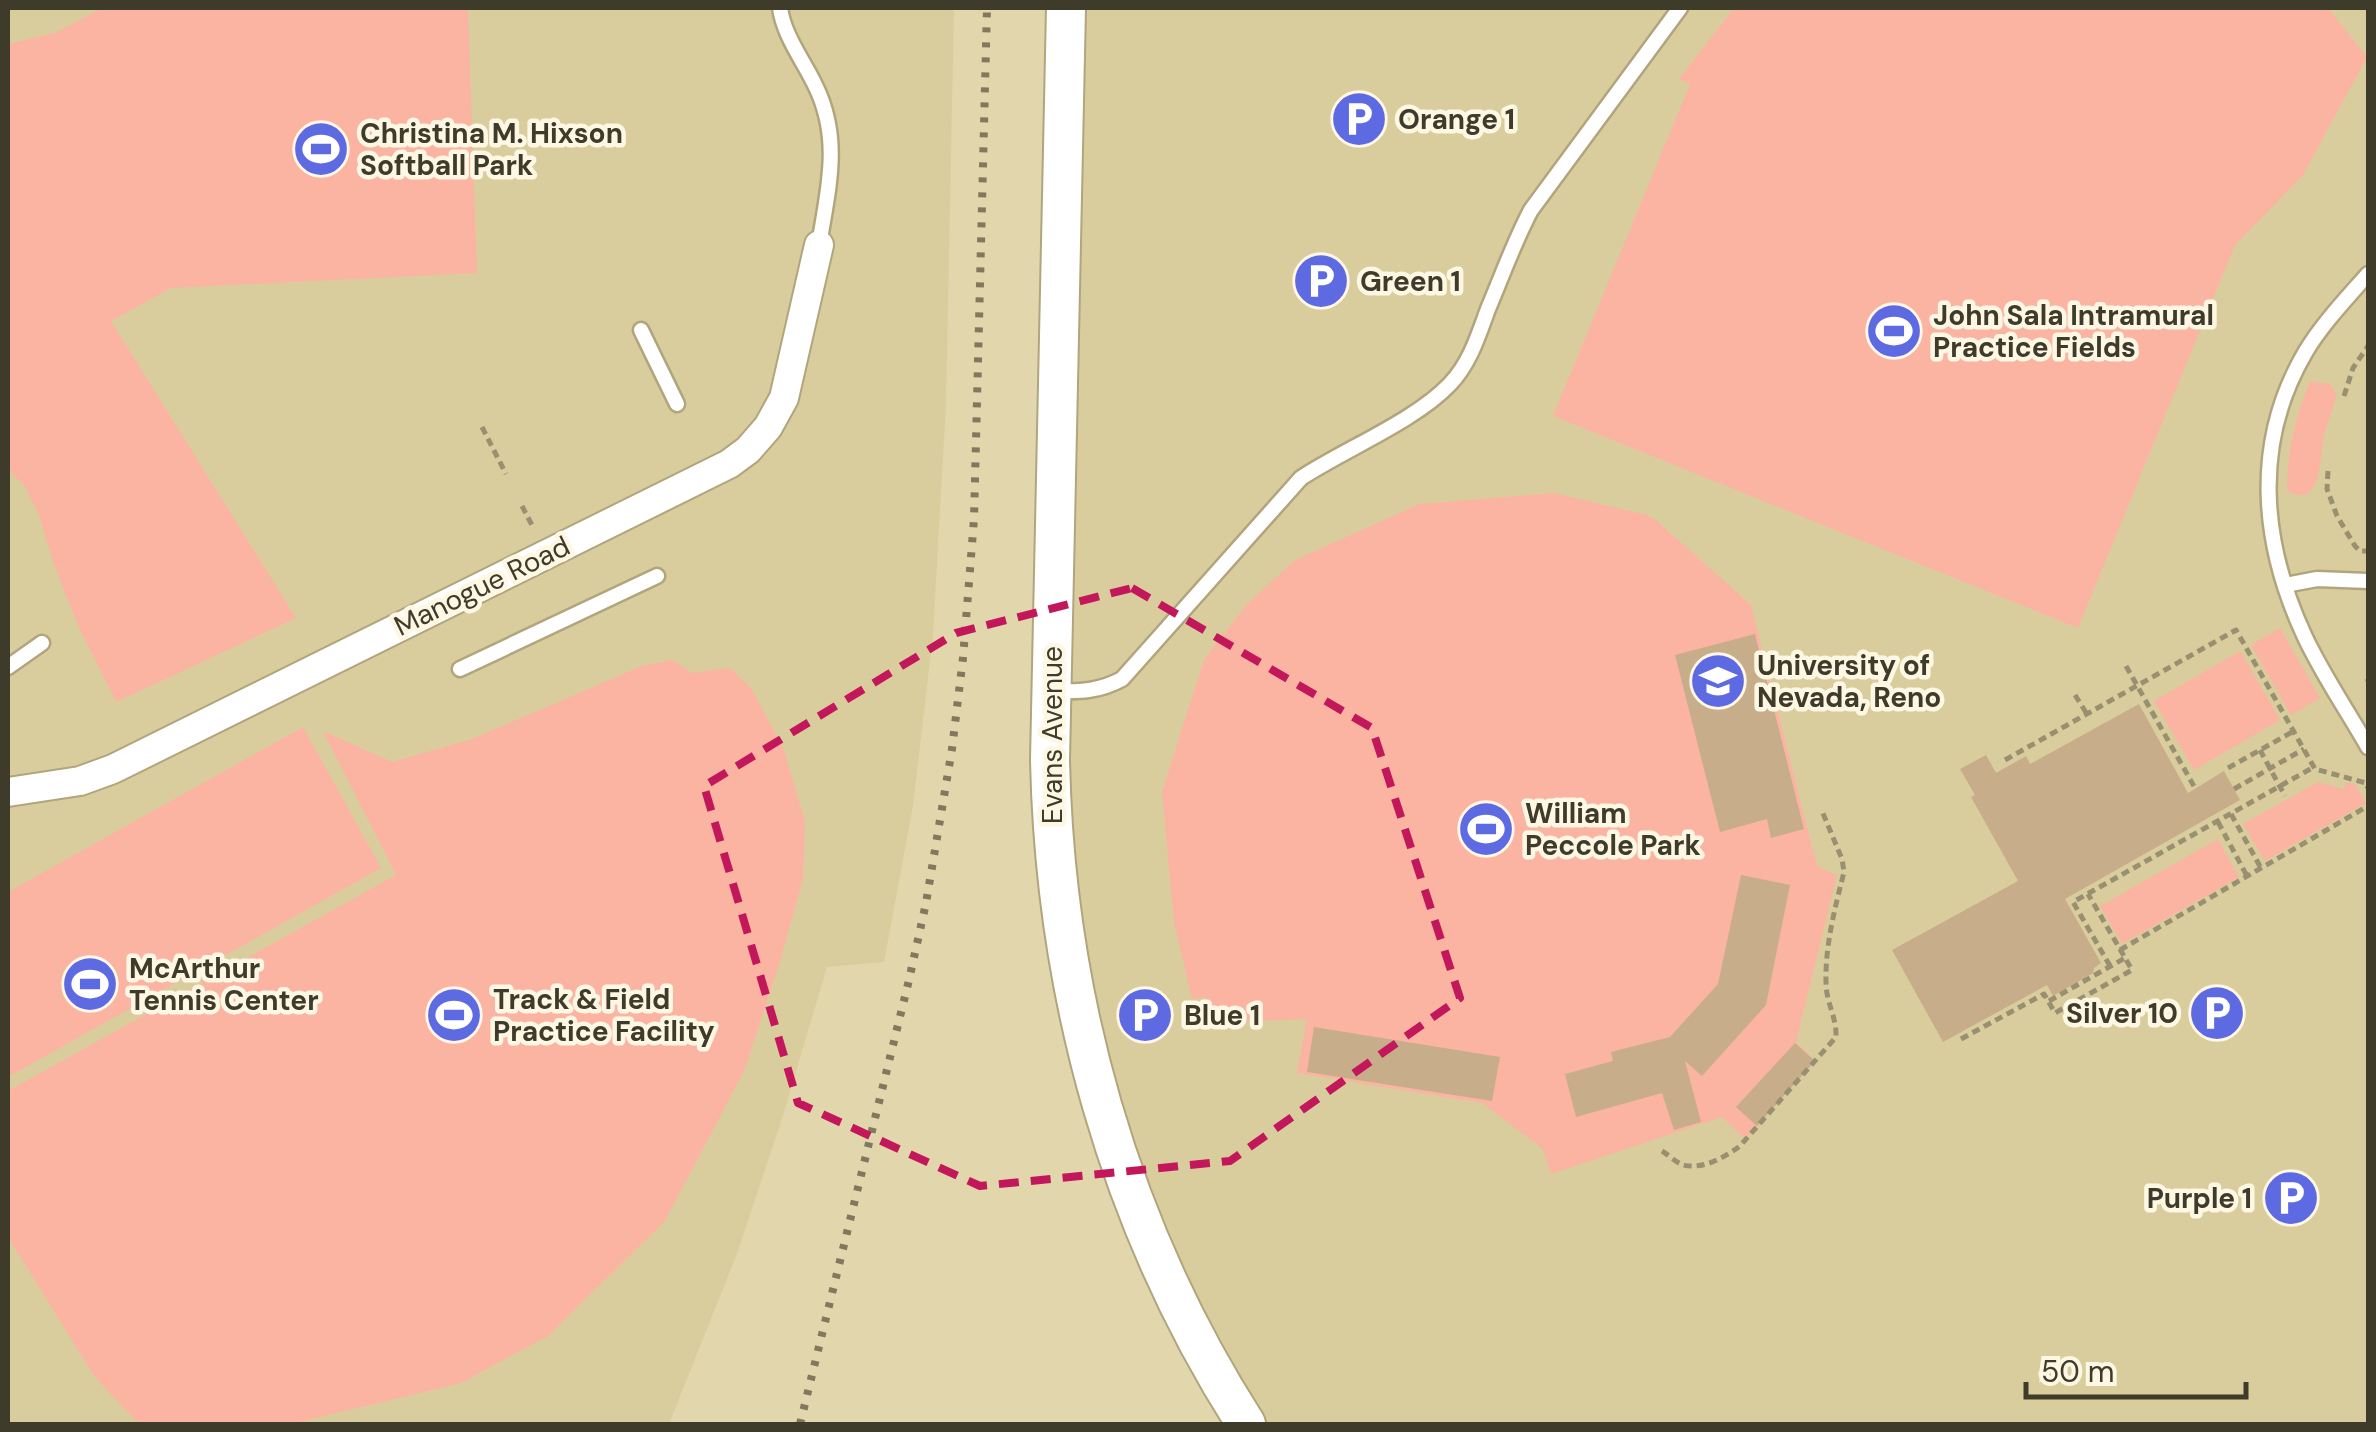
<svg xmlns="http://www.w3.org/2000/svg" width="2376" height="1432" font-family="'DM Sans',sans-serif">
<rect width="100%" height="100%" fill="#e2d6ad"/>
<g fill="#dacd9d">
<polygon points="8,8 954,8 946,404 933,635 913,806 884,962 827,967 781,1122 737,1254 669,1424 8,1424"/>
<polygon points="1086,8 2368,8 2368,1424 1268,1424 1218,1340 1177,1259 1153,1203 1110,1077 1084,953 1071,834 1068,735"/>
</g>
<g fill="#fbb4a2">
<polygon points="102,8 468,8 477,273 171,288 111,321 296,618 116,702 79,628 53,562 39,515 25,486 8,470 8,44 55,33"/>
<polygon points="1734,8 2328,8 2367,57 2303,175 2235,245 2078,628 1553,416 1690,84 1679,79"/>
<path d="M2310 381 2330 384 2337 395C2333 408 2328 421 2324 435 2319 454 2324 510 2287 491 2287 452 2295 418 2310 381Z"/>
<polygon points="1554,493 1647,515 1658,522 1751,605 1817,866 1837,875 1796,1042 1815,1061 1745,1139 1722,1117 1551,1174 1543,1149 1482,1103 1297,1073 1307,1019 1208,1023 1205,997 1192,999 1174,922 1162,792 1204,660 1247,604 1295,560 1419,504"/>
<polygon points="2280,628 2320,698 2291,715 2251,645"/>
<polygon points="2240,651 2280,720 2194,770 2154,701"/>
<polygon points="672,660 692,673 730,668 751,688 784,750 805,822 803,879 780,961 745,1069 665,1221 548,1336 461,1383 291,1424 148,1424 136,1421 94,1376 8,1237 8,1091 396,875 323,731 392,762 472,739 642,666"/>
<polygon points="303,727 381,868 8,1077 8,892"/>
<polygon points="2318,782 2344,789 2346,782 2355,784 2366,803 2265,861 2243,824"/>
<polygon points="2218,839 2239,877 2122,944 2100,906"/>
</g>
<g fill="#c7ad8a">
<polygon points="1755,634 1804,829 1771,838 1767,819 1720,832 1675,655"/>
<polygon points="2139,704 2188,793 2224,771 2240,800 2065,899 2101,963 2094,968 2093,973 2053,996 2047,985 1943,1042 1892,950 2018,881 1971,797 1975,795 1960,769 1986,755 1996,773 2026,756 2030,764"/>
<polygon points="1741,875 1790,885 1766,1005 1702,1076 1685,1061 1701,1122 1674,1130 1662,1093 1576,1117 1565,1074 1613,1061 1611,1052 1670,1037 1718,984"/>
<polygon points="1314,1027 1500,1057 1492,1101 1307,1072"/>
<polygon points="1795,1043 1815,1061 1757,1126 1736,1107"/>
</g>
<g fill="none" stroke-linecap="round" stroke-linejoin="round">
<g stroke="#b0a57d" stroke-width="19">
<g id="lane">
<path d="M780 8C784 36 803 60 815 85 842 139 828 189 819 245"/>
<path d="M2368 274C2347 298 2323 323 2306 351 2252 442 2261 542 2304 635 2322 674 2347 710 2368 747"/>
<polyline points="641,330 677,404"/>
<polyline points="2285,585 2317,579 2368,581"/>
<polyline points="8,667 42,643"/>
<polyline points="460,669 657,576"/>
<path d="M1056 691C1080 692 1100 691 1122 679L1301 478C1345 449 1415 421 1450 384 1470 363 1478 336 1488 309 1502 276 1514 242 1531 210L1680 8"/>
</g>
</g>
<g stroke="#b0a57d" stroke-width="32">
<polyline id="street" points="8,792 80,781 113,769 729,464 748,450 768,427 784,398 819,245"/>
</g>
<g stroke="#b0a57d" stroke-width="42">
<path id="secondary" d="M1066 8 1050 760C1055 995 1119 1226 1246 1424"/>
</g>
<g stroke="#999072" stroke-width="5" stroke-dasharray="8 5" stroke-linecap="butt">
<polyline points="2344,396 2353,368 2368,346"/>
<polyline points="482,427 506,474"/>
<polyline points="2328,471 2327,489 2337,516 2355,546 2360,551 2368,551"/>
<polyline points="522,506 534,529"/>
<polyline points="2126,666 2195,788"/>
<polyline points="2366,682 2368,681"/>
<polyline points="2075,695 2087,714"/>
<polyline points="2260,750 2285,796"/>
<polyline points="2005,760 2236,630 2315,769 2366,783 2368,788"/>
<polyline points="2228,768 2294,731"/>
<polyline points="2234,789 2304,749"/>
<polyline points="2231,814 2261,868"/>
<polyline points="2218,822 2247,876"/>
<polyline points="2120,950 2368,806"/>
<polyline points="2110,966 2073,902 2314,767"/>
<polyline points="2049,1001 2125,958"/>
<polyline points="1961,1039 2044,994 2055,1013 2132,970 2088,894"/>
<path d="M1662 1151C1667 1154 1677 1163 1683 1165 1703 1170 1725 1157 1740 1146L1836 1037C1837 1018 1826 1002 1826 983 1825 945 1835 908 1844 872L1842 859 1822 811"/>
</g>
<use href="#lane" stroke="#fff" stroke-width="14"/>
<use href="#street" stroke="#fff" stroke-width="28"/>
<use href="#secondary" stroke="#fff" stroke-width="38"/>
<polyline stroke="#80795e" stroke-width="8" stroke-dasharray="5 10" stroke-linecap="butt" points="800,1424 909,980 926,903 952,749 963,658 974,519 987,8"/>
</g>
<path fill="none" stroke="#c2185b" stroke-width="8" stroke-dasharray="20 12" stroke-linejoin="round" d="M1132 588 1372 728 1460 998 1230 1161 980 1186 798 1103 704 786 956 633Z"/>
<defs>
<g id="parking-disc" transform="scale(2.875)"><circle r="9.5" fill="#5e6ae2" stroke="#fdf7e3"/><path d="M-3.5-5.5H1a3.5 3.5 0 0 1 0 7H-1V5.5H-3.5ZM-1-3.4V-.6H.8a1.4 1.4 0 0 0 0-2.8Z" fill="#fff"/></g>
<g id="stadium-disc" transform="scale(2.875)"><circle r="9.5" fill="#5e6ae2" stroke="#fdf7e3"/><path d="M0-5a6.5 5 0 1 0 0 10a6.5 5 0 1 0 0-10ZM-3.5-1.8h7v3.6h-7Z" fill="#fff"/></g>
<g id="university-disc" transform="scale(2.875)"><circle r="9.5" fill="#5e6ae2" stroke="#fdf7e3"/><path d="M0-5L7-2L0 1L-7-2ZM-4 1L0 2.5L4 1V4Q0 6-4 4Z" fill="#fff"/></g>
</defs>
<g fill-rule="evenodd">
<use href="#parking-disc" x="1359" y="119"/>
<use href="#stadium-disc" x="321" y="149"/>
<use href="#parking-disc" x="1321" y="281"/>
<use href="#stadium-disc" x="1894" y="331"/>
<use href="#university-disc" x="1718" y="681"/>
<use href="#stadium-disc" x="1486" y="829"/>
<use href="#stadium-disc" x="90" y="984"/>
<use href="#parking-disc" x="2217" y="1013"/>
<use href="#stadium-disc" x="454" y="1015"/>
<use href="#parking-disc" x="1145" y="1015"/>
<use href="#parking-disc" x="2291" y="1198"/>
</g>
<g text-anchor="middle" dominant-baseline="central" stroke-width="9" stroke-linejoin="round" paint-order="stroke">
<g font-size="28" font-weight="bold" fill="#3f3b2a" stroke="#fdf7e3" text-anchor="start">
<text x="1398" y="119">Orange 1</text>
<text x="360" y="133">Christina M. Hixson<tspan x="360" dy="32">Softball Park</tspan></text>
<text x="1360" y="281">Green 1</text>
<text x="1933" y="315">John Sala Intramural<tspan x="1933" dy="32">Practice Fields</tspan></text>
<text x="1757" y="665">University of<tspan x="1757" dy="32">Nevada, Reno</tspan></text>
<text x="1525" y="813">William<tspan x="1525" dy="32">Peccole Park</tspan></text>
<text x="129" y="968">McArthur<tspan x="129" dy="32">Tennis Center</tspan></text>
<text x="493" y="999">Track &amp; Field<tspan x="493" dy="32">Practice Facility</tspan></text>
<text x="2178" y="1013" text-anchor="end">Silver 10</text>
<text x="1184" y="1015">Blue 1</text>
<text x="2252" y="1198" text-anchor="end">Purple 1</text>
</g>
<g font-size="28" fill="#3f3b2a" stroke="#fdf7e3">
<text transform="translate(482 586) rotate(-26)">Manogue Road</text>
<text transform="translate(1052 735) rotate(-90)">Evans Avenue</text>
</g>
</g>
<rect width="2376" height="1432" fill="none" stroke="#3f3b2a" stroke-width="20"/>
<path d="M2026 1382v15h220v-15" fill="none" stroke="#3f3b2a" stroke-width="5"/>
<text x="2041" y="1382" font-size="30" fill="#3f3b2a" stroke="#fdf7e3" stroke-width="8" paint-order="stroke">50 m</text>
</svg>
